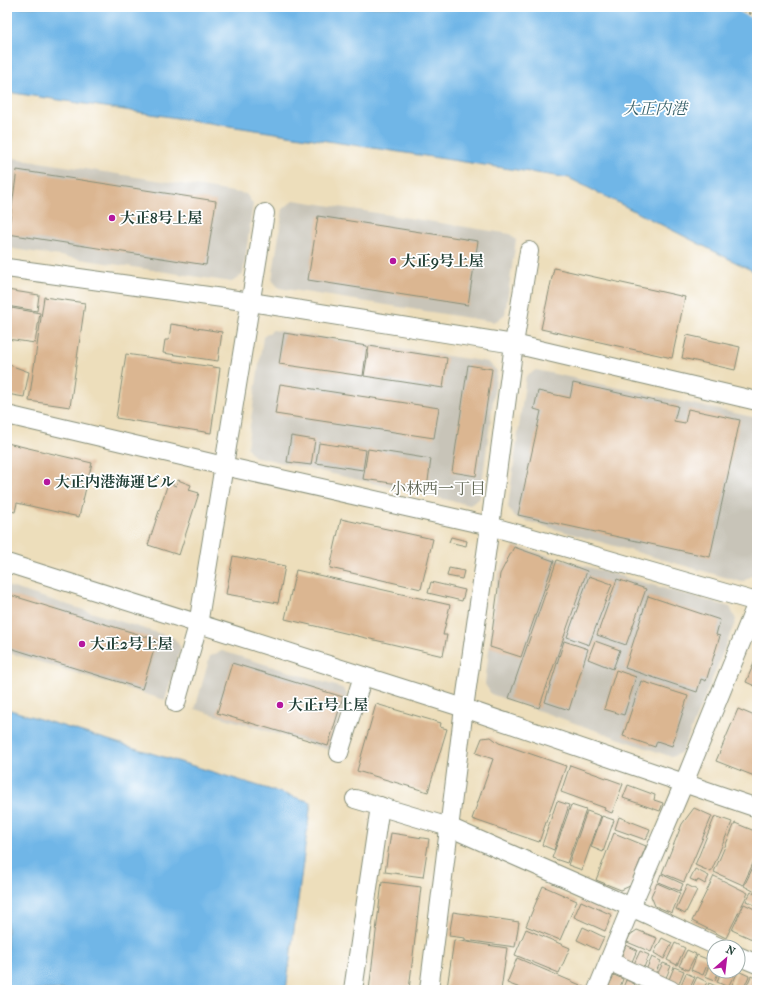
<svg xmlns="http://www.w3.org/2000/svg" width="764" height="997" font-family="'IM FELL French Canon','Noto Serif JP',serif">
<rect width="100%" height="100%" fill="#fff"/>
<filter id="ink" filterUnits="userSpaceOnUse"><feTurbulence type="fractalNoise" baseFrequency=".025" numOctaves="2"/><feDisplacementMap in="SourceGraphic" scale="8" xChannelSelector="R" yChannelSelector="G"/><feConvolveMatrix kernelMatrix="1 2 1 2 8 2 1 2 1" color-interpolation-filters="sRGB"/></filter>
<filter id="wash" filterUnits="userSpaceOnUse"><feTurbulence type="fractalNoise" baseFrequency=".012" numOctaves="4" result="noise"/><feDisplacementMap in="SourceGraphic" scale="16" xChannelSelector="R" yChannelSelector="G"/><feGaussianBlur stdDeviation="0.9" result="paint"/><feColorMatrix in="noise" values="0 0 0 0 0 0 0 0 0 0 0 0 0 0 0 0 0 1.4 0 .05"/><feComposite in="paint" operator="in"/></filter>
<g filter="url(#wash)">
<rect width="100%" height="100%" fill="#eddebb"/>
<g fill="#c8c4b8">
<polygon points="7,157 246,194 253,204 243,274 232,282 7,248"/>
<polygon points="294,200 510,234 516,240 505,314 495,322 279,288 272,280 283,209"/>
<polygon points="273,330 488,362 497,371 480,498 470,505 253,456 247,447 263,337"/>
<polygon points="536,370 757,418 757,566 753,575 742,582 516,518 508,507 526,376"/>
<polygon points="514,546 730,607 736,620 682,752 672,757 491,694 485,684 498,575"/>
<polygon points="7,586 174,638 181,648 165,700 7,652"/>
<polygon points="222,651 342,688 347,694 330,750 195,709 210,656"/>
</g>
<g fill="#70b6e7" stroke="#487a8e">
<polygon points="7,7 757,7 757,273 569,178 7,92"/>
<polygon points="7,709 311,802 286,990 7,990"/>
</g>
<polygon fill="#eddebb" points="730,7 744,7 757,13 757,21"/>
<g id="blocks">
<g fill="#dbb691">
<polygon points="17,170 216,201 206,265 8,234"/>
<polygon points="318,216 478,241 468,305 308,280"/>
<polygon points="554,268 685,297 672,358 541,329"/>
<polygon points="7,290 39,295 37,311 7,306"/>
<polygon points="44,297 85,303 70,407 29,401"/>
<polygon points="11,308 40,313 35,343 7,339"/>
<polygon points="171,324 222,332 218,361 163,353 165,340 169,340"/>
<polygon points="284,333 367,346 363,376 279,364"/>
<polygon points="687,335 740,347 735,370 682,358"/>
<polygon points="369,346 447,358 443,388 364,376"/>
<polygon points="126,354 220,368 211,433 116,418"/>
<polygon points="7,364 29,372 24,397 7,394"/>
<polygon points="468,365 492,369 476,476 452,472"/>
<polygon points="573,383 678,406 674,421 685,423 688,409 740,420 710,557 518,515 541,411 534,409 538,391 570,398"/>
<polygon points="280,384 439,408 434,438 275,414"/>
<polygon points="291,436 315,440 311,465 287,462"/>
<polygon points="7,443 92,463 79,517 17,503 15,512 7,510"/>
<polygon points="319,443 366,450 363,470 316,463"/>
<polygon points="368,449 431,459 427,488 363,479"/>
<polygon points="178,480 191,485 189,490 199,493 179,555 148,545 168,483 176,486"/>
<polygon points="341,519 433,539 421,589 330,568"/>
<polygon points="451,537 467,541 466,546 449,542"/>
<polygon points="514,547 554,561 521,657 490,647 500,574"/>
<polygon points="233,556 285,566 278,603 226,594"/>
<polygon points="557,560 587,571 539,708 509,698"/>
<polygon points="449,568 464,571 462,579 447,576"/>
<polygon points="296,570 450,605 443,635 447,635 443,656 285,619"/>
<polygon points="589,576 612,584 589,645 567,637"/>
<polygon points="617,579 646,589 626,645 597,635"/>
<polygon points="431,582 465,590 462,601 428,593"/>
<polygon points="7,594 157,640 142,689 7,647"/>
<polygon points="648,596 720,620 716,635 720,636 706,681 701,679 697,692 625,668"/>
<polygon points="564,641 588,649 569,710 545,702"/>
<polygon points="595,641 620,650 613,669 588,659"/>
<polygon points="757,656 757,687 746,682"/>
<polygon points="232,663 343,697 328,746 217,713"/>
<polygon points="616,670 636,677 624,715 604,709"/>
<polygon points="641,681 688,696 672,746 657,741 655,747 623,736"/>
<polygon points="376,704 441,723 440,727 447,729 428,792 357,771"/>
<polygon points="738,709 757,717 757,777 716,761"/>
<polygon points="491,737 499,743 566,766 539,842 472,819 493,759 476,753 482,738"/>
<polygon points="570,765 623,784 612,813 604,810 605,808 561,792"/>
<polygon points="628,785 655,795 654,800 663,803 660,811 623,798"/>
<polygon points="557,801 569,805 554,850 542,845"/>
<polygon points="571,805 586,810 567,863 552,858"/>
<polygon points="694,808 712,816 684,882 662,873 682,824"/>
<polygon points="587,811 601,816 582,870 568,865"/>
<polygon points="602,816 614,820 603,852 591,847"/>
<polygon points="715,816 732,822 711,872 695,865"/>
<polygon points="619,817 650,829 646,840 615,829"/>
<polygon points="735,823 757,832 757,855 743,885 714,872"/>
<polygon points="391,833 429,839 423,877 385,872"/>
<polygon points="614,833 646,846 630,886 621,890 596,880"/>
<polygon points="757,859 757,893 744,886"/>
<polygon points="695,869 709,876 705,884 698,880 697,882 690,879"/>
<polygon points="661,874 683,884 680,891 658,882"/>
<polygon points="714,876 748,893 726,938 692,921"/>
<polygon points="382,882 421,887 409,990 369,990"/>
<polygon points="657,883 680,893 672,913 655,906 651,896"/>
<polygon points="687,885 697,890 685,914 676,909"/>
<polygon points="543,886 577,901 560,940 526,926"/>
<polygon points="751,892 757,895 757,906 746,901"/>
<polygon points="581,901 612,915 605,931 574,917"/>
<polygon points="744,904 757,910 757,929 752,939 732,930"/>
<polygon points="453,912 519,922 515,947 465,940 465,938 449,936"/>
<polygon points="583,927 604,937 598,950 577,940"/>
<polygon points="526,929 570,948 559,973 515,955"/>
<polygon points="637,930 657,938 651,952 627,942 630,935"/>
<polygon points="662,938 672,943 664,959 654,953"/>
<polygon points="454,940 507,948 501,990 462,990 447,988"/>
<polygon points="675,943 685,948 677,965 667,960"/>
<polygon points="626,945 637,950 631,964 620,960"/>
<polygon points="687,950 696,954 688,970 679,966"/>
<polygon points="640,951 649,955 643,970 633,966"/>
<polygon points="697,955 709,960 703,975 691,970"/>
<polygon points="652,957 661,961 654,976 645,972"/>
<polygon points="517,958 585,987 583,990 525,990 507,983"/>
<polygon points="711,960 714,961 714,971 719,971 715,980 705,976"/>
<polygon points="663,963 671,966 665,980 656,977"/>
<polygon points="674,967 684,971 678,986 668,982"/>
<polygon points="721,971 736,971 728,987 717,982"/>
<polygon points="738,971 749,976 743,990 738,990 731,987"/>
<polygon points="686,973 695,977 689,990 680,987"/>
<polygon points="614,975 623,979 619,990 607,990"/>
<polygon points="751,976 757,979 757,990 745,990"/>
<polygon points="697,977 707,982 703,990 691,990"/>
<polygon points="626,980 635,984 632,990 622,990"/>
<polygon points="709,983 718,987 717,990 706,990"/>
</g>
</g>
</g>
<g filter="url(#ink)">
<use href="#blocks" fill-opacity="0" stroke="#868e78" stroke-width="1"/>
<g fill="none" stroke-linecap="round" stroke-linejoin="round">
<g stroke="#868e78" stroke-width="20">
<g id="minor">
<polyline points="7,268 251,302 514,344 757,401"/>
<polyline points="7,415 224,466 490,526 757,602"/>
<polyline points="7,563 464,708 757,808"/>
<polyline points="176,703 198,625 265,213"/>
<polyline points="339,753 363,676"/>
<polyline points="355,799 449,827 631,907 719,947"/>
<polyline points="738,956 757,964"/>
<polyline points="609,961 671,990"/>
<polyline points="353,990 380,806"/>
<polyline points="429,990 464,708 490,526 514,344 529,251"/>
<polyline points="597,990 631,907 684,783 757,603"/>
</g>
</g>
<polyline stroke="#868e78" stroke-width="2.5" stroke-dasharray="3 3" stroke-linecap="butt" points="738,7 757,17"/>
<use href="#minor" stroke="#fff" stroke-width="18"/>
</g>
</g>
<g fill="#b5179e" stroke="#fff" stroke-width="1.5">
<circle cx="112" cy="218" r="4"/>
<circle cx="393" cy="261" r="4"/>
<circle cx="47" cy="482" r="4"/>
<circle cx="82" cy="644" r="4"/>
<circle cx="280" cy="705" r="4"/>
</g>
<g text-anchor="middle" dominant-baseline="central" stroke-width="3.5" stroke-linejoin="round" paint-order="stroke">
<g font-size="15" font-weight="bold" fill="#1f3d34" stroke="#fff" text-anchor="start">
<text x="120" y="218">大正8号上屋</text>
<text x="401" y="261">大正9号上屋</text>
<text x="55" y="482">大正内港海運ビル</text>
<text x="90" y="644">大正2号上屋</text>
<text x="288" y="705">大正1号上屋</text>
</g>
<g font-size="16" font-style="italic" fill="#37616a" stroke="#fff">
<text x="655" y="108">大正内港</text>
</g>
<g font-size="16" fill="#616755" stroke="#fff">
<text x="438" y="488">小林西一丁目</text>
</g>
</g>
<rect width="764" height="997" fill="none" stroke="#fff" stroke-width="24"/>
<g transform="translate(726 959) rotate(28)"><circle r="19" fill="#ffffff" stroke="#a5b1ae"/>
<path d="M0-3L7 15L0 10L-7 15Z" fill="#b5179e"/>
<text y="-6" font-size="11" font-weight="bold" text-anchor="middle" fill="#1f3d34">N</text>
</g>
</svg>
